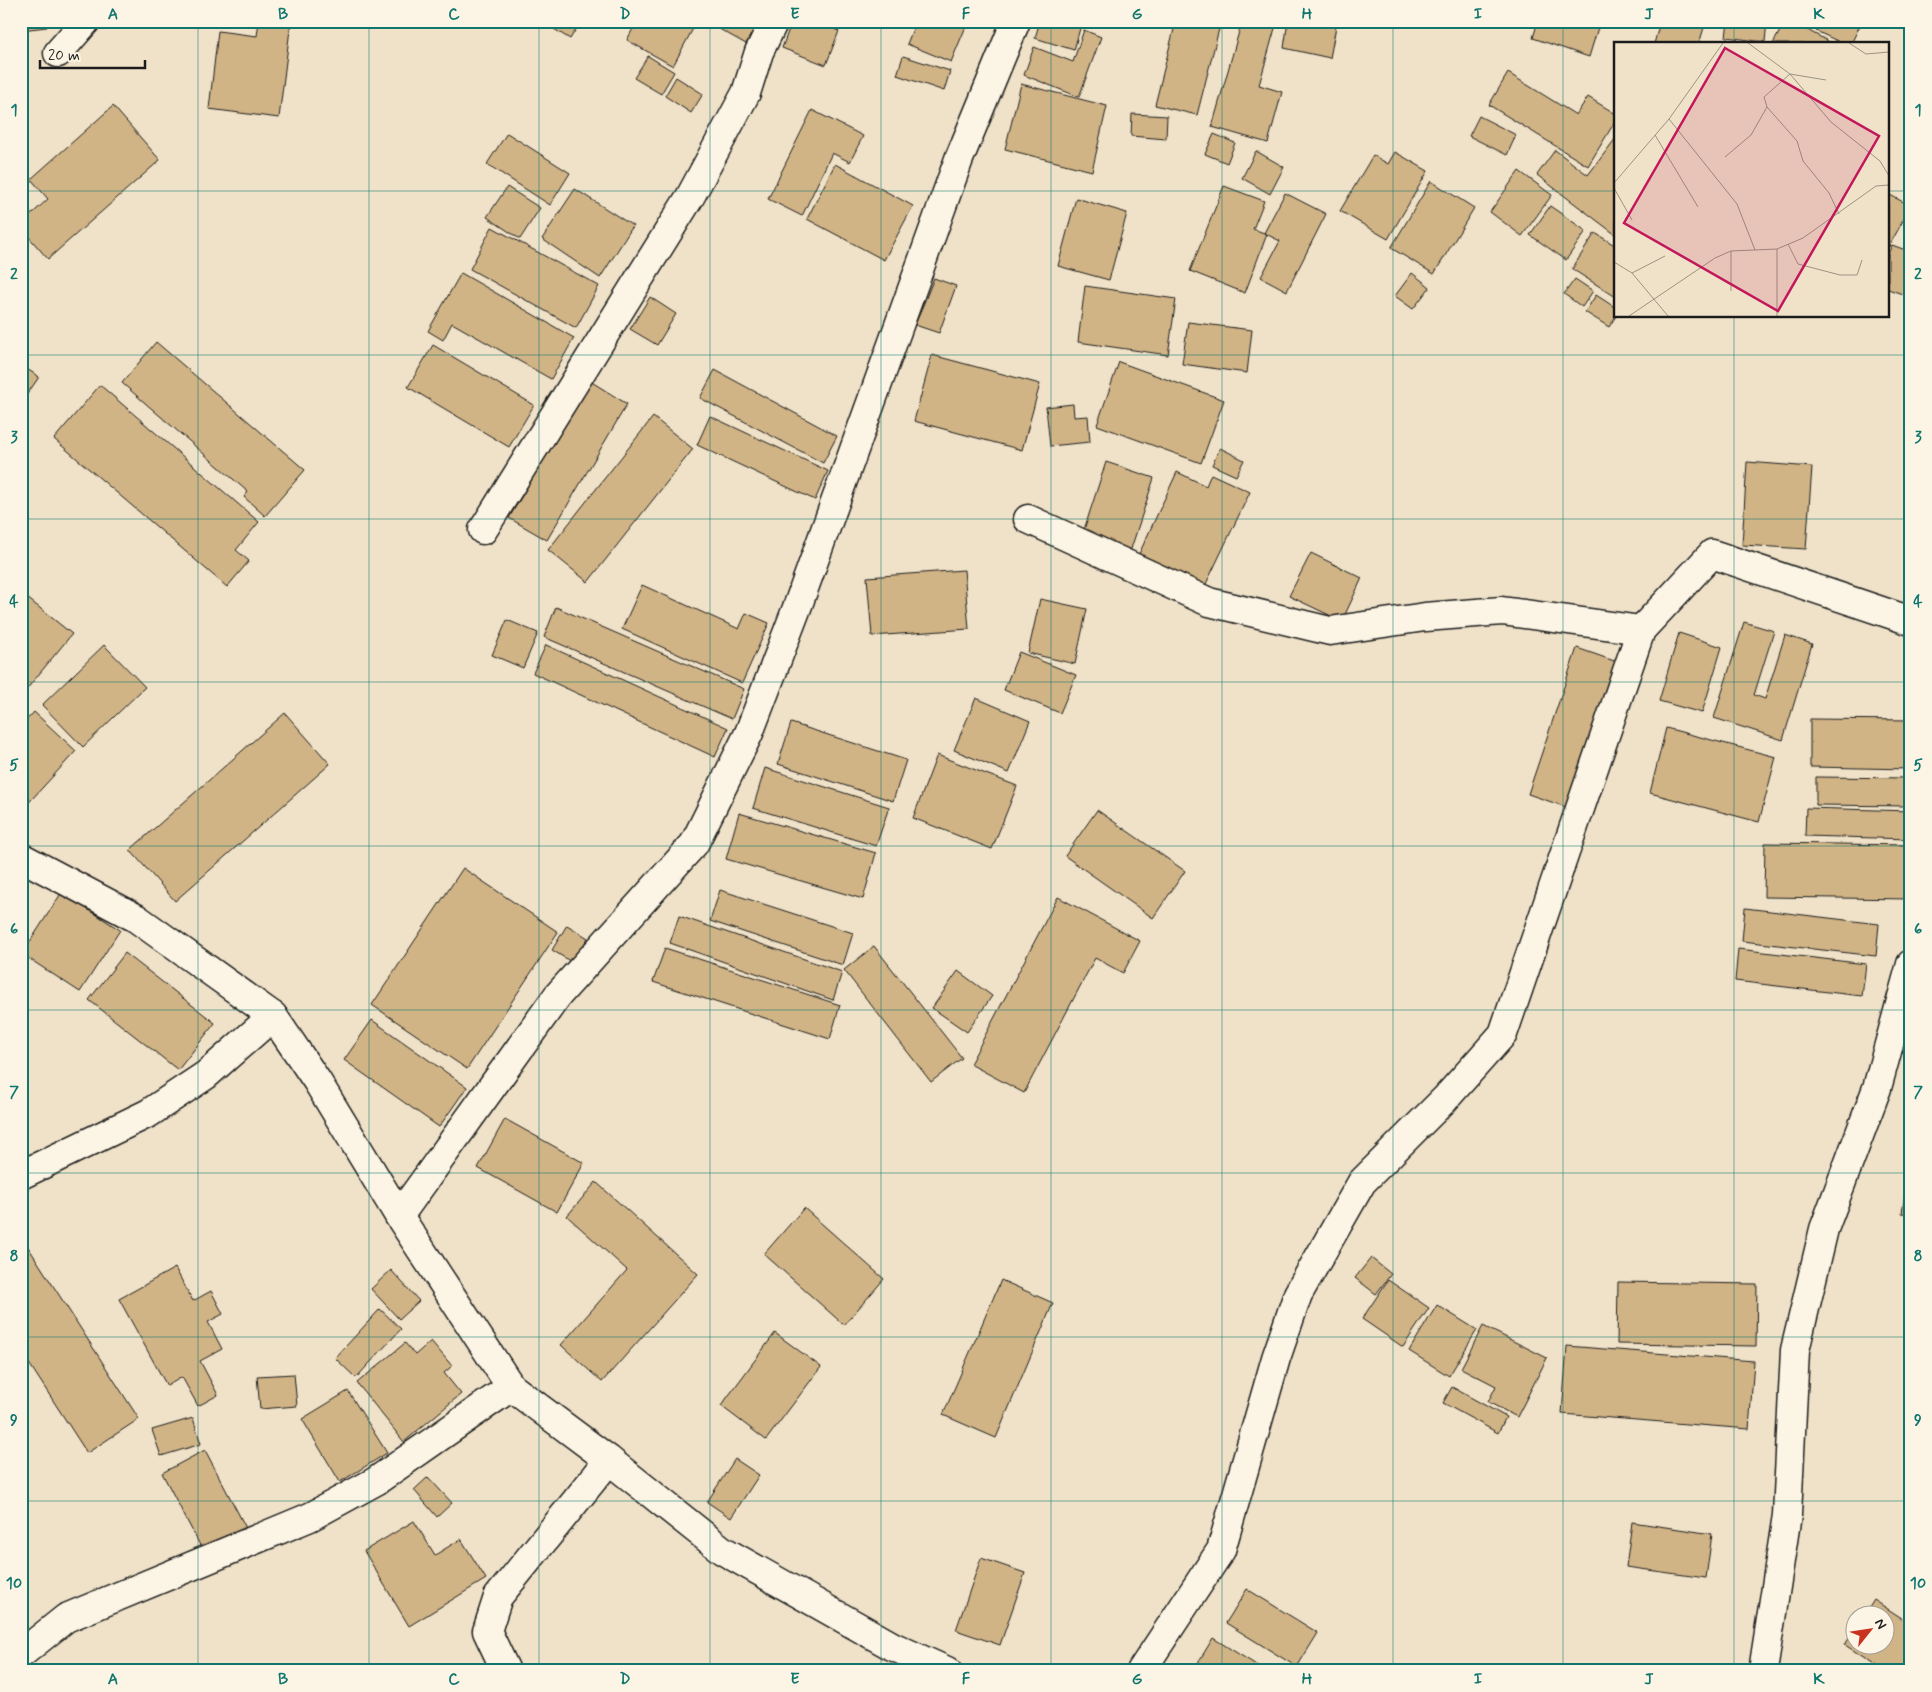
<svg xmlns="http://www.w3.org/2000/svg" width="1932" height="1692" font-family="Mynerve,sans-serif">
<rect width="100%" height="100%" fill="#efe2c8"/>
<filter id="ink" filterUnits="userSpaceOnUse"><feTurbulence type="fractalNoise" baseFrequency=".02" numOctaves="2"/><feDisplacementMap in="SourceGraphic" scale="10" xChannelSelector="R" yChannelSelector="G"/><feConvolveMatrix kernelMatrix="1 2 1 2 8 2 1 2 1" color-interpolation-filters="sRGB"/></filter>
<g filter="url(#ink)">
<g fill="#d1b486" stroke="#1c1c1c">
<polygon points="21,21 46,21 47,27 21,30"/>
<polygon points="259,21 291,21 279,118 209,109 218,31 257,36"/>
<polygon points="541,21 581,21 570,39"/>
<polygon points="637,21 697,21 673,66 627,40"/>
<polygon points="705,21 759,21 746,44"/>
<polygon points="792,21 813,21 839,31 826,65 782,48"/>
<polygon points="916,21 962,21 967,24 951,62 907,44"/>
<polygon points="1040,21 1082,21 1074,50 1035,38"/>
<polygon points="1176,21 1221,21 1197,115 1155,105"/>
<polygon points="1242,21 1277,21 1259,85 1282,92 1268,143 1212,127"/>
<polygon points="1288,21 1337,21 1330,58 1284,48"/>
<polygon points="1538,21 1600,21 1589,57 1533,38"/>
<polygon points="1659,21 1706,21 1699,44 1654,44 1660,22"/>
<polygon points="1728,21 1767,21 1765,42 1726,37"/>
<polygon points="1785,21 1791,21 1833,44 1773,44"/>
<polygon points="1798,21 1814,21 1813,26"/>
<polygon points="1820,21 1853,21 1860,25 1851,44 1844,44 1816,31"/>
<polygon points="1084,30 1101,37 1079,97 1024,75 1034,47 1073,62"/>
<polygon points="648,56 674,72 661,94 634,78"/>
<polygon points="903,56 950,71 944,91 897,75"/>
<polygon points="1508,73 1576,115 1588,97 1616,114 1616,120 1588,166 1489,105"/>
<polygon points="676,77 703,94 691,113 665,96"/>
<polygon points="1021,84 1107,106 1092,171 1005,149"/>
<polygon points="113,106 160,160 48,259 21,228 21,224 48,199 31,179"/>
<polygon points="812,110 863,136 850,162 832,153 802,216 768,199"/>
<polygon points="1132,114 1167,116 1166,139 1131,136"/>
<polygon points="1479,116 1516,135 1507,155 1469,136"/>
<polygon points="507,133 570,173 550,205 487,164"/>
<polygon points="1214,134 1235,143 1227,163 1205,154"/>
<polygon points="1616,138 1616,235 1537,175 1555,150 1588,175"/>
<polygon points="1256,151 1284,167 1270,194 1242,178"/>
<polygon points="1395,152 1428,171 1388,239 1340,211 1373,155 1388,164"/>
<polygon points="835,164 913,206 884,260 807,219"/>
<polygon points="1519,171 1552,195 1522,236 1490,212"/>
<polygon points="1431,181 1474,208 1434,274 1391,248"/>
<polygon points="1224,186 1264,201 1253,229 1267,234 1245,293 1190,271"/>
<polygon points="507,187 540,208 520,239 487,217"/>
<polygon points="575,189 633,226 600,278 542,239"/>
<polygon points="1285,193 1326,214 1287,291 1261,277 1280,241 1264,233"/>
<polygon points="1888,194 1911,206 1888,248"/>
<polygon points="1076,198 1127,213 1109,280 1058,266"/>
<polygon points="1550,206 1586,231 1566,260 1530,235"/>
<polygon points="492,227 599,286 576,328 470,269"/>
<polygon points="1595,233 1616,246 1616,297 1572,269"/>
<polygon points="1892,245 1911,252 1911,297 1888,289 1888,254"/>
<polygon points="461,273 574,338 551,379 452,323 443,340 428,331"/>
<polygon points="1412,273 1430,287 1413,309 1395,296"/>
<polygon points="934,278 956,286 939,333 915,325"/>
<polygon points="1575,279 1593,291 1582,307 1564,294"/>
<polygon points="1085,286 1176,299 1168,355 1078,342"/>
<polygon points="1596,295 1616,308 1616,316 1609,327 1585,312"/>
<polygon points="650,297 676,314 657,345 630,329"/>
<polygon points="1188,322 1252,330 1247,373 1182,364"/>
<polygon points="156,342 305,470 265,516 244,497 248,492 122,383"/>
<polygon points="433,345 534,405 509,447 408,387"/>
<polygon points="932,355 1040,384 1022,450 914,421"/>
<polygon points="1119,362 1224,400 1201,463 1097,425"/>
<polygon points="21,365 39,377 21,403"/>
<polygon points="715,370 837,436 823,463 700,398"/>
<polygon points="590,381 627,404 547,540 509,518"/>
<polygon points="100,385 259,522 236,550 249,561 227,587 54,439"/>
<polygon points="1073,404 1074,417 1088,416 1090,442 1050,446 1046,407"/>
<polygon points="710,416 828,471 815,500 697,445"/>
<polygon points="653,417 693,449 588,582 548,550"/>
<polygon points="1220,448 1244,460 1236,476 1212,465"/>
<polygon points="1106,462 1154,478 1130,552 1082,536"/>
<polygon points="1747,462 1812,467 1806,549 1742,545"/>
<polygon points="1177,472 1206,486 1211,474 1250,492 1205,586 1139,554"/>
<polygon points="1311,553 1362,578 1342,621 1289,596"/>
<polygon points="964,570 969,629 872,636 867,577"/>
<polygon points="642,585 739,629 746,613 769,623 742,683 622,629"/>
<polygon points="21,593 72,634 21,696"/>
<polygon points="1040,599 1087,609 1075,664 1028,653"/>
<polygon points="556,607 744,689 732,719 544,637"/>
<polygon points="507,620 538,633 523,668 492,655"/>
<polygon points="1744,622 1774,631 1754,695 1765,699 1785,635 1812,644 1783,740 1714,718"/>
<polygon points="1679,633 1722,647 1702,713 1659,701"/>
<polygon points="104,645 145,687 83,747 42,705"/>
<polygon points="546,645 728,728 715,757 533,673"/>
<polygon points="1577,648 1620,663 1572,809 1528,794"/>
<polygon points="1019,652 1076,675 1060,713 1004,690"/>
<polygon points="976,698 1030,721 1009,773 954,750"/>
<polygon points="34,712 76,751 21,811 21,726"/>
<polygon points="285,713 330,764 175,901 130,850"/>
<polygon points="1810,719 1911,720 1911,769 1810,767"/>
<polygon points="791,723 906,760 893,801 778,764"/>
<polygon points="1666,728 1776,757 1759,822 1650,793"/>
<polygon points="937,755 1017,786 992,849 913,818"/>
<polygon points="765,768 889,807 876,846 753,808"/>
<polygon points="1816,777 1911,778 1911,806 1816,805"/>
<polygon points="1806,808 1911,811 1911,839 1805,836"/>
<polygon points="1097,810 1185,871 1153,918 1065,856"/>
<polygon points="739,813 876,853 863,899 726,859"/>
<polygon points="1765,843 1911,845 1911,899 1764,897"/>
<polygon points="463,868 558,932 467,1069 372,1005"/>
<polygon points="720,890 853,933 843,965 710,921"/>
<polygon points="62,892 120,930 80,992 22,954"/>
<polygon points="1058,897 1140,941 1123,973 1095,958 1024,1093 970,1064"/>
<polygon points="1745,908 1879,924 1876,956 1742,941"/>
<polygon points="679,916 842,972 833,1000 670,943"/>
<polygon points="567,925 588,938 573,963 552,950"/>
<polygon points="874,946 962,1058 931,1082 844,970"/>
<polygon points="665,948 840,1005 830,1039 653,982"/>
<polygon points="1738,949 1866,964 1862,996 1735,981"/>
<polygon points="125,953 215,1023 178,1070 89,1000"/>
<polygon points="958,971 992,996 967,1032 932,1008"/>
<polygon points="372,1020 467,1087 439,1127 344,1060"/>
<polygon points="1911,1103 1911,1130 1906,1129"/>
<polygon points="505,1119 584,1163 557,1212 478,1168"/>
<polygon points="1908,1174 1911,1175 1911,1214 1902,1213"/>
<polygon points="596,1182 698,1274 602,1382 561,1345 627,1270 567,1216"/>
<polygon points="804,1208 884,1279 844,1325 764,1254"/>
<polygon points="21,1236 139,1419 87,1453 21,1351"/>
<polygon points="1371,1258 1391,1274 1376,1294 1355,1278"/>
<polygon points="175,1268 193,1301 211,1291 223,1314 208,1322 222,1349 200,1361 218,1395 198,1406 182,1377 167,1386 119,1299"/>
<polygon points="391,1270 419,1301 399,1319 371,1289"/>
<polygon points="1001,1280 1053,1303 996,1438 943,1415"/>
<polygon points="1388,1280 1429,1308 1403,1347 1362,1319"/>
<polygon points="1618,1282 1757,1284 1756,1346 1617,1344"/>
<polygon points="1437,1305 1477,1330 1449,1376 1409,1351"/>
<polygon points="380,1309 401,1329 356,1378 335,1358"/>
<polygon points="1483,1326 1547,1358 1517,1417 1488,1402 1496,1386 1461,1368"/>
<polygon points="775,1333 821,1367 766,1440 721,1406"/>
<polygon points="431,1341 452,1366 444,1373 461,1394 404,1442 357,1383 405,1343 415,1355"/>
<polygon points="1567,1346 1754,1361 1749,1429 1562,1414"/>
<polygon points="294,1374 297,1406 260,1409 257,1376"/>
<polygon points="1452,1387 1506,1417 1498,1433 1443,1403"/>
<polygon points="348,1391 387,1453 340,1482 302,1419"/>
<polygon points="193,1418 201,1444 161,1456 152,1430"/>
<polygon points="205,1450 246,1528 203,1551 162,1473"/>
<polygon points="735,1459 759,1475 731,1518 707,1502"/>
<polygon points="428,1477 452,1503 437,1517 414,1490"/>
<polygon points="414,1521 435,1555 461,1539 486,1579 409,1626 364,1551"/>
<polygon points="1632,1522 1712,1534 1706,1578 1626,1567"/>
<polygon points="981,1558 1025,1573 1000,1645 956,1630"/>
<polygon points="1247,1589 1318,1633 1297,1667 1226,1623"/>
<polygon points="1874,1600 1911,1624 1911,1671 1885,1671 1845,1645 1854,1630 1854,1644 1884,1644 1884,1614 1865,1614"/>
<polygon points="1213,1638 1266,1671 1193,1671"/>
</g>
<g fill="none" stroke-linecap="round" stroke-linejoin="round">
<g stroke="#1c1c1c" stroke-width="31">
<g id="minor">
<polyline points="58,53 86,21"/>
<polyline points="1028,519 1209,602 1330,631 1425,617 1502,611 1641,630"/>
<polyline points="483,530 690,197 746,93 759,52 774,21"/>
<polyline points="21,857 136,918 273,1016 317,1081 399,1216 511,1387 609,1460 722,1550 892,1646 947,1671"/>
<polyline points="21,1175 149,1113 206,1075 273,1016"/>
<polyline points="399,1216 558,995 694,844 749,733 798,605 959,159 1016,21"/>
<polyline points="21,1654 66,1618 310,1517 376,1481 511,1387"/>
<polyline points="506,1671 487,1631 498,1597 609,1460"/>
<polyline points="1141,1671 1221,1550 1276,1358 1298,1294 1362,1182 1445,1099 1503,1034 1641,630 1712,554 1911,621"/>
<polyline points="1763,1671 1787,1515 1795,1350 1824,1229 1877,1088 1911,964"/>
</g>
</g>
<use href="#minor" stroke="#fcf5e5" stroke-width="28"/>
</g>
</g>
<path fill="none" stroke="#0f766e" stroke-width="1" stroke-opacity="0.55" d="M198 21V1671M369 21V1671M539 21V1671M710 21V1671M881 21V1671M1051 21V1671M1222 21V1671M1393 21V1671M1563 21V1671M1734 21V44M21 191H1616M1888 191H1911M1734 316V1671M21 355H1911M21 519H1911M21 682H1911M21 846H1911M21 1010H1911M21 1173H1911M21 1337H1911M21 1501H1911"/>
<g transform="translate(1614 42)">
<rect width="275" height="275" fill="#efe2c8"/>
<path fill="none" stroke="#9b9383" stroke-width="1" d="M134 1 176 32 217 80 266 119 275 134M235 1 252 12 275 10M212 38 176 32 150 55 153 65 183 99 189 119 215 151 225 172M55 77 123 162 141 208M41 93 84 165M111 115 137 93 153 65M0 141 55 77 109 1M0 146 18 178M174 202 184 222 226 233H243L248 218M117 209V249M0 220 18 231 54 274M18 231 51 214M15 274 101 216 117 209 163 207 189 196 262 144 275 143M163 274V207"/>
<path fill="#c2185b" fill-opacity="0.15" stroke="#c2185b" stroke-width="2.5" d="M111 6 265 94 164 269 10 181Z"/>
<rect width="275" height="275" fill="none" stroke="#1c1c1c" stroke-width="2.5"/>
</g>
<rect width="1932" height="1692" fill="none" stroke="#fcf5e5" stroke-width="55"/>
<g transform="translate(1870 1630) rotate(60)"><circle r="24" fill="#fcf5e5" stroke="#a29e95"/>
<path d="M0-4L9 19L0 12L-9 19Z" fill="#c8321e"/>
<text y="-8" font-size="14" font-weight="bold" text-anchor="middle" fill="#1c1c1c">N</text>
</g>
<path d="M40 60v8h105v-8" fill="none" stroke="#1c1c1c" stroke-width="2.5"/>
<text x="48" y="60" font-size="15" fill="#1c1c1c" stroke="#fcf5e5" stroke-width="4" paint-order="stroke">20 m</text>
<rect x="28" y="28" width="1876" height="1636" fill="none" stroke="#0f766e" stroke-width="2"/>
<g font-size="16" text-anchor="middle" font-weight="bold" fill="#0f766e">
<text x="113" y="19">A</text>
<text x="283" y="19">B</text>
<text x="454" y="19">C</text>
<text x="625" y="19">D</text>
<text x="795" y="19">E</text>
<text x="966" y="19">F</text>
<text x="1137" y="19">G</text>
<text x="1307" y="19">H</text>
<text x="1478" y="19">I</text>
<text x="1649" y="19">J</text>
<text x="1819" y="19">K</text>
<text x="14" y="115">1</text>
<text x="1918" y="115">1</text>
<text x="14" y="279">2</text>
<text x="1918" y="279">2</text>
<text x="14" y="442">3</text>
<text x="1918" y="442">3</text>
<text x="14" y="606">4</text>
<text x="1918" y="606">4</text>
<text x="14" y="770">5</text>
<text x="1918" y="770">5</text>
<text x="14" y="934">6</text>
<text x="1918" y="934">6</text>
<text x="14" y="1097">7</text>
<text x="1918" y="1097">7</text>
<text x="14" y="1261">8</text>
<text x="1918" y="1261">8</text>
<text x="14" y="1425">9</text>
<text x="1918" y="1425">9</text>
<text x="14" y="1588">10</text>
<text x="1918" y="1588">10</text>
<text x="113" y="1684">A</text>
<text x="283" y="1684">B</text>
<text x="454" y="1684">C</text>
<text x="625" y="1684">D</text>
<text x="795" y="1684">E</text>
<text x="966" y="1684">F</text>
<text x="1137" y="1684">G</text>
<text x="1307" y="1684">H</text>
<text x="1478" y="1684">I</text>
<text x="1649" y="1684">J</text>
<text x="1819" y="1684">K</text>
</g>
</svg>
